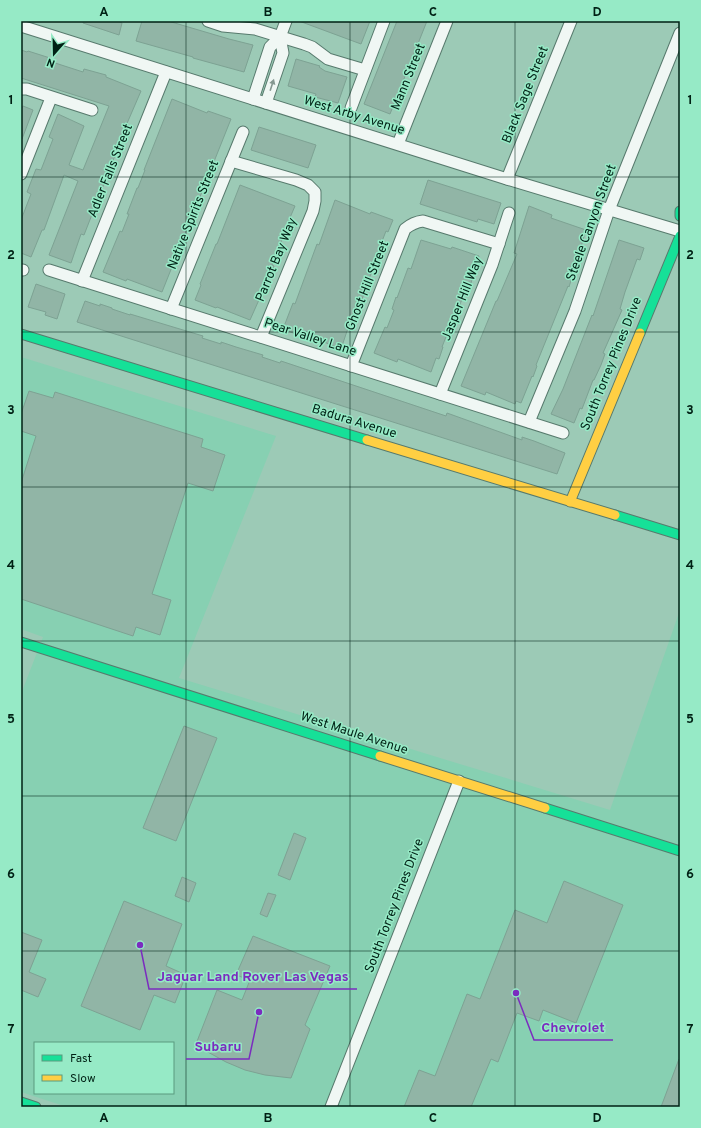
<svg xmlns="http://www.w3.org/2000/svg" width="701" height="1128" font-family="Overpass,sans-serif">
<rect width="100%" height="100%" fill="#9ccab6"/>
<path fill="#87d0b2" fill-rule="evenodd" d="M21 357 276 436 179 678 610 810 680 610V1107H67L21 1092V694L43 637 21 629ZM35 1043H173V1093H35Z"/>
<g fill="#91b5a6" stroke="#7da293">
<polygon points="83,21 118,21 122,23 119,35 83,23"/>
<polygon points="142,21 168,21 229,39 253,45 244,72 193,58 193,57 136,41"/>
<polygon points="299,21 370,21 361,44"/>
<polygon points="397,21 427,21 390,114 364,104"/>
<polygon points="21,50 27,52 28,51 50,58 49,61 83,72 84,69 106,75 106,77 141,91 122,135 123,135 84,235 81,234 71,263 49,255 78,181 64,175 44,230 42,230 31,257 21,253 21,220 31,194 27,192 36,169 41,170 53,139 49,137 58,114 84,126 69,165 83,170 109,106 21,78"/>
<polygon points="296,59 320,66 319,67 325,71 347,77 338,103 315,97 316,94 288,86"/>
<polygon points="172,99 207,113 208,111 231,119 162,292 127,279 126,281 103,272 120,231 122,232 129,214 127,214 137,188 138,188 145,170 144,170"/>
<polygon points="23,106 33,110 22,139 21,110"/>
<polygon points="259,127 316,145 308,168 251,150"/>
<polygon points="428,180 501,203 494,224 478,219 477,222 420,204"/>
<polygon points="240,185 295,206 289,220 292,222 287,233 285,232 272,265 274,266 250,320 217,307 216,308 195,300 201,285 200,284 216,244 217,244"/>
<polygon points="335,200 370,214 371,212 393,220 388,232 386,231 379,249 381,250 375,265 362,294 364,294 359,306 352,320 351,319 341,349 307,335 306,338 283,329 293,303 295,304 317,244 319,245"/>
<polygon points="529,206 552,215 551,218 586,230 569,287 568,286 536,365 537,366 533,377 532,376 521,403 516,401 515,404 486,392 485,395 461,386 496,301 497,301 517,254 514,253"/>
<polygon points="421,240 451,249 452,247 479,256 471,283 469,282 450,329 449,329 442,347 443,347 439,359 436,358 431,372 398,359 397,362 374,353 385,327 387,328 394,310 392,309 396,297 397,298 408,268 411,269"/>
<polygon points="619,240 644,248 640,260 637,259 625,292 620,309 622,310 603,353 605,354 601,365 594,380 593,380 582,409 580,408 574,423 551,414 563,389 592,315 593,316"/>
<polygon points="36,284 65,294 57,319 45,315 46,312 28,307"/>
<polygon points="85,301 100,306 100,304 112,308 112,309 130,315 130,314 203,336 202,338 221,344 221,342 236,347 263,355 262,357 280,363 281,361 446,416 447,413 522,440 522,437 534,441 565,453 557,474 77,322"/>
<polygon points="29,391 53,398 55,392 203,439 201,447 225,455 213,491 188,483 152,594 171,600 160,635 136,627 133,636 21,599 21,483 36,436 21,431 21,414"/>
<polygon points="184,726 217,738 176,841 143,828"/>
<polygon points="294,833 306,838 290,880 278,875"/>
<polygon points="182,877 196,883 189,902 175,896"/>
<polygon points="564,881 623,905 576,1023 543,1010 539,1021 517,1013 498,1062 491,1059 471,1107 404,1107 419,1070 435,1076 467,994 480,999 515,910 547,923"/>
<polygon points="268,893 276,895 267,917 260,914"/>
<polygon points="124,901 182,924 166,966 186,975 175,1003 154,995 140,1030 81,1006"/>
<polygon points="21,932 42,940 29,972 46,979 38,997 21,990"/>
<polygon points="253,936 330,966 305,1025 310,1029 291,1078 265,1075 245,1070 226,1062 206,1051 196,1044 217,990 242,1000 250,980 236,975"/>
<polygon points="679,1059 680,1107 661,1107"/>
</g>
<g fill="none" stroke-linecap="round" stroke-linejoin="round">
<g stroke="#577a6d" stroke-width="13">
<g id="street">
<polyline points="208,21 223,26 255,29 304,44 312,47 328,59 365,70"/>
<polyline points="21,26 507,179 680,231"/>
<polyline points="21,89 27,89 92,110"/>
<polyline points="253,99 270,47 280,37 286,21"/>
<polyline points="266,103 283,53 280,37"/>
<polyline points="351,108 384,21"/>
<polyline points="398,144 447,21"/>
<polyline points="231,161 296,180 308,185 315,192 315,201 313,211 261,337"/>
<polyline points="21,174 51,98"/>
<polyline points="507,179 571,21"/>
<polyline points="21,270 23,270"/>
<polyline points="49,270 563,433"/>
<polyline points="82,281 166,72"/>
<polyline points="171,309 243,132"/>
<path d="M351 366 405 229C411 224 415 222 423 221L499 244"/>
<polyline points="440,394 492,265 509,213"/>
<polyline points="529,422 575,311 609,210 680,33"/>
<polyline points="331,1107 459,781"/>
</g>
</g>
<g stroke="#577a6d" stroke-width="11">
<g id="fast">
<polyline points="680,211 680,216"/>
<polyline points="640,333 680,236"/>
<polyline points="21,334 367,440"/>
<polyline points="615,515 680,535"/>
<polyline points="21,642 380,756"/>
<polyline points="545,808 680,851"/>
<polyline points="21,1102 36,1107"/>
</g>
</g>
<g stroke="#577a6d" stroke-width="11">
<g id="slow">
<polyline points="367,440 615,515"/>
<polyline points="570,502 640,333"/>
<polyline points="380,756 545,808"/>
</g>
</g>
<use href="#street" stroke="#f0f7f4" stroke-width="11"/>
<use href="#fast" stroke="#16e098" stroke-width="9"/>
<use href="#slow" stroke="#ffcf43" stroke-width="9"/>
</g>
<defs><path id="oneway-solid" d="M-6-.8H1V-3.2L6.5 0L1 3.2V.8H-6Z"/></defs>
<use fill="#849790" href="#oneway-solid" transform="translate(272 85) rotate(-72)"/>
<path fill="none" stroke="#002115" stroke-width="1" stroke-opacity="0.55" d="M186 21V1107M350 21V1107M515 21V1107M21 177H680M21 332H680M21 487H680M21 641H680M21 796H680M21 951H680"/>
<g text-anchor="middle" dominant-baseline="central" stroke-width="3" stroke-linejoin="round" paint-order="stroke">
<g font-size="13" fill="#002115" stroke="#96eac6">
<text transform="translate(409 77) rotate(-68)">Mann Street</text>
<text transform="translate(526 95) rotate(-68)">Black Sage Street</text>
<text transform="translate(354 116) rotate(17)">West Arby Avenue</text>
<text transform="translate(111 171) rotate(-68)">Adler Falls Street</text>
<text transform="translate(194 215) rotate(-68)">Native Spirits Street</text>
<text transform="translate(592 223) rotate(-70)">Steele Canyon Street</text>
<text transform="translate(277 260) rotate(-68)">Parrot Bay Way</text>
<text transform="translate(368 286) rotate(-68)">Ghost Hill Street</text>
<text transform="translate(463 299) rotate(-68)">Jasper Hill Way</text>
<text transform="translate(310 338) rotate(18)">Pear Valley Lane</text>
<text transform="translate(612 364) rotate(-68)">South Torrey Pines Drive</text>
<text transform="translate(354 422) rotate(17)">Badura Avenue</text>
<text transform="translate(354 734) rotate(18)">West Maule Avenue</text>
<text transform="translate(395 906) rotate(-69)">South Torrey Pines Drive</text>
</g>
</g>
<path fill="none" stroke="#7b2cbf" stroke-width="1.5" d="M140 945L149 989H357M516 993L534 1040H613M259 1012L249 1059H186"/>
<g fill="#7b2cbf" stroke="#96eac6" stroke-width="1.5">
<circle cx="140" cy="945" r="4"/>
<circle cx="516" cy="993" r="4"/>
<circle cx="259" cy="1012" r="4"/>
</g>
<g font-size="14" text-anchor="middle" font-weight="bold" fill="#7b2cbf" stroke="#96eac6" stroke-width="3" stroke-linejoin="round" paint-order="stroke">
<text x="253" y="981">Jaguar Land Rover Las Vegas</text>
<text x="573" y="1032">Chevrolet</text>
<text x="218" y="1051">Subaru</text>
</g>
<rect width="701" height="1128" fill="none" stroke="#96eac6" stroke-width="44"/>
<rect x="34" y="1042" width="140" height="52" fill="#96eac6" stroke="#5a9a7f"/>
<rect x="42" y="1055" width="20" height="6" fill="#16e098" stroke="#5a9a7f"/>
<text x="70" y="1062" font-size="12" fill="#002115">Fast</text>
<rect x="42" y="1075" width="20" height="6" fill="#ffcf43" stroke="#5a9a7f"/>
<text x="70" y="1082" font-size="12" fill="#002115">Slow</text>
<g transform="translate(54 54) rotate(200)" stroke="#96eac6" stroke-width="3" paint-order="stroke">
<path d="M0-3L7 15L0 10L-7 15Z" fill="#002115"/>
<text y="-6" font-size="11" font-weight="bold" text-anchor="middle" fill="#002115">N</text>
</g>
<rect x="22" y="22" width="657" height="1084" fill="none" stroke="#002115" stroke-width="1.5"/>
<g font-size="13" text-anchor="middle" font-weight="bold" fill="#002115">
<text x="104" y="16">A</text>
<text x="268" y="16">B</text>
<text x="433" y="16">C</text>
<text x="597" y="16">D</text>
<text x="11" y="104">1</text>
<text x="690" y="104">1</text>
<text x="11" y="259">2</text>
<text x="690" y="259">2</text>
<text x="11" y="414">3</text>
<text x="690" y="414">3</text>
<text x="11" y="569">4</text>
<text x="690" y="569">4</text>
<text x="11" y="723">5</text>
<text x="690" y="723">5</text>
<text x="11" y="878">6</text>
<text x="690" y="878">6</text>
<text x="11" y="1033">7</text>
<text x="690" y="1033">7</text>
<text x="104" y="1122">A</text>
<text x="268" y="1122">B</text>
<text x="433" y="1122">C</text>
<text x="597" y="1122">D</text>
</g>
</svg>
